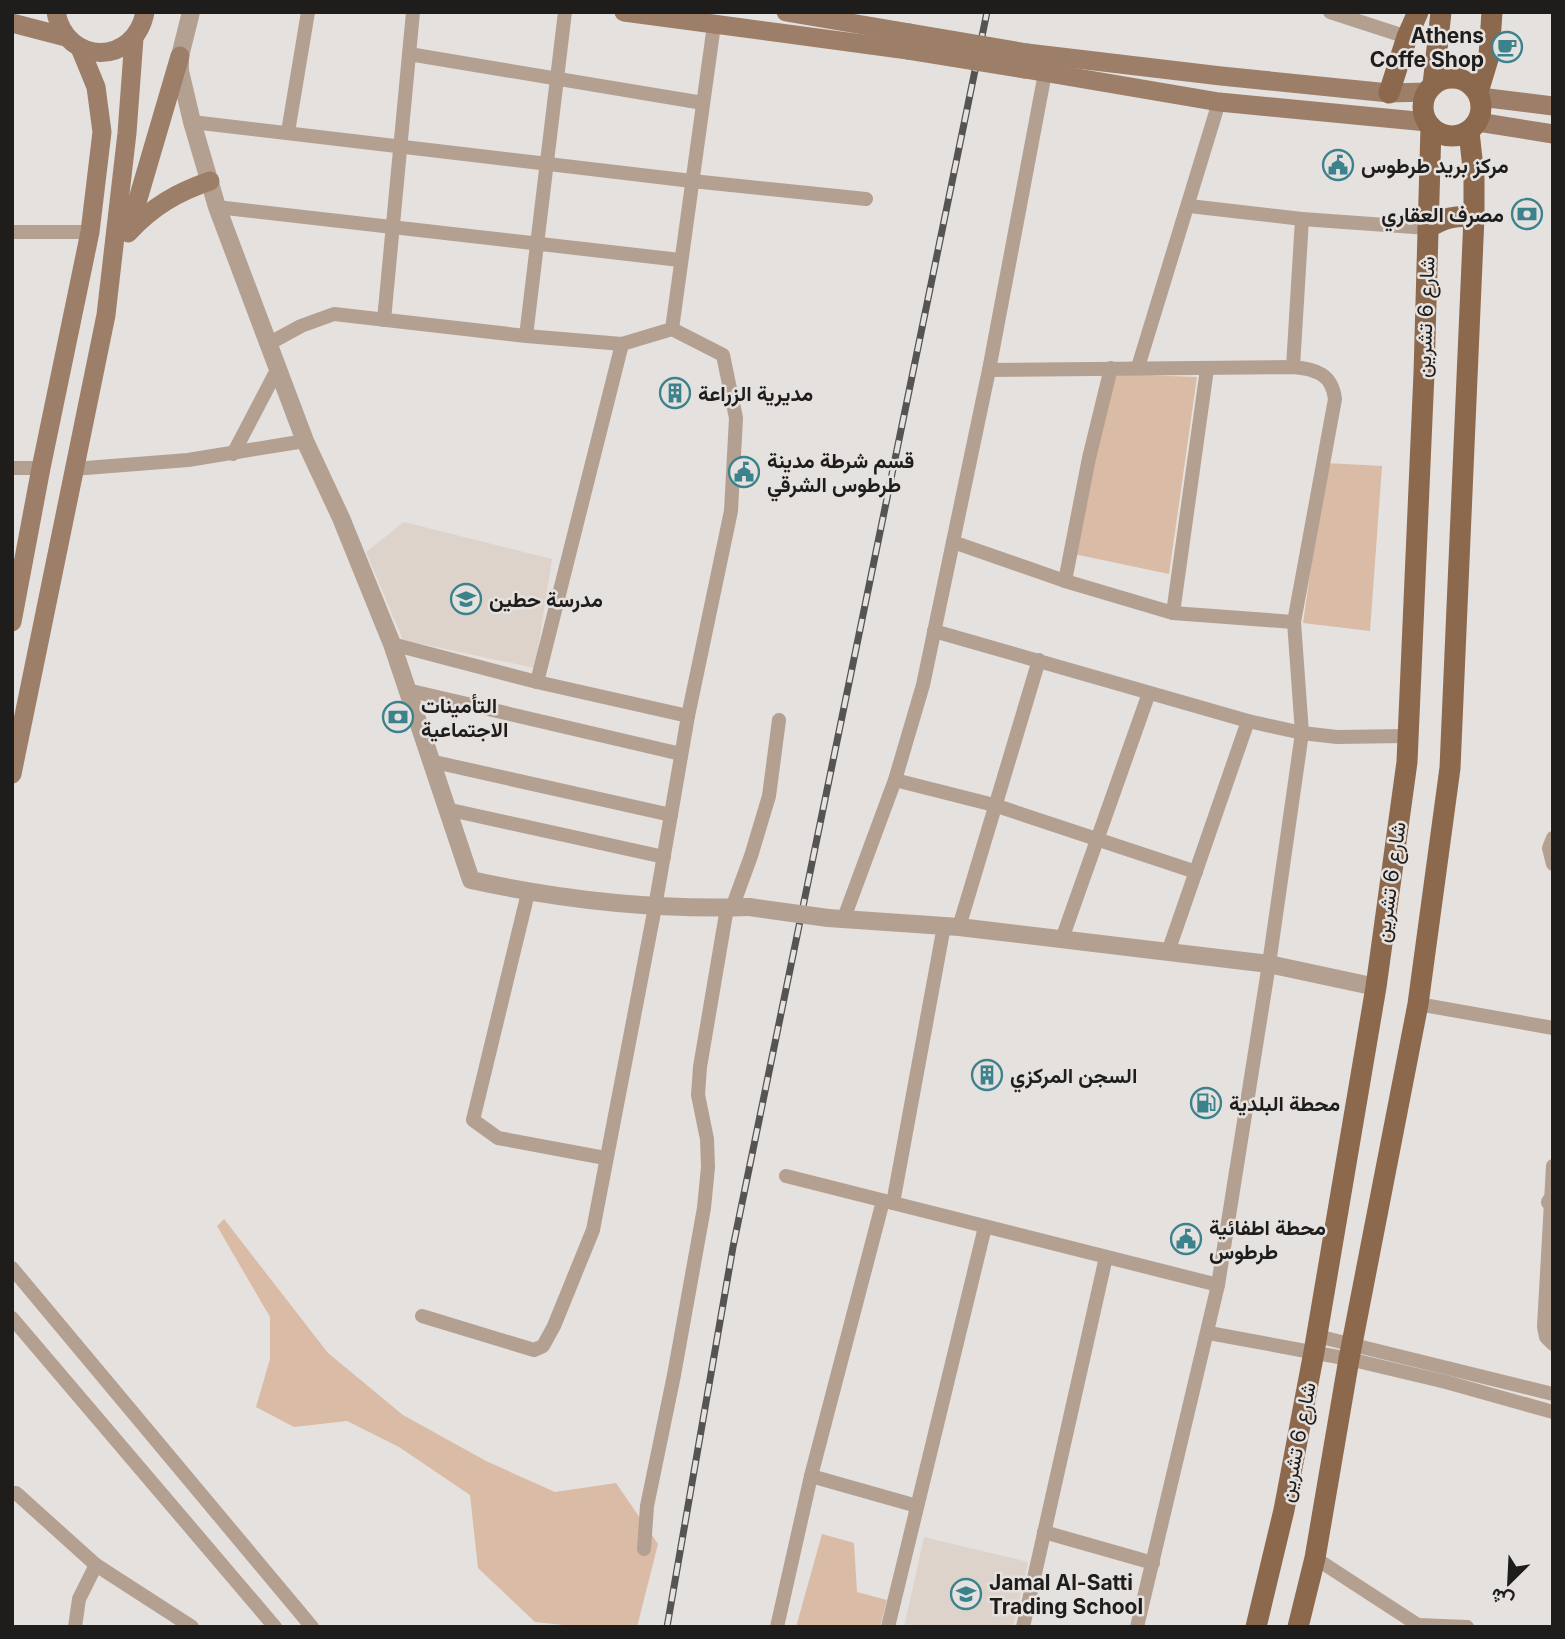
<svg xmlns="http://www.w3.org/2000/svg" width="1565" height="1639" font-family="Inter,Vazirmatn,sans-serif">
<rect width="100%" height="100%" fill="#e5e1de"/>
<g fill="#ded3cb">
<polygon points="404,522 552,559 535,668 403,640 366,552"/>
<polygon points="924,1537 1028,1562 1013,1627 904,1627"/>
</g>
<g fill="#dabba5">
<polygon points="1113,374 1197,377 1169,574 1074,554"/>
<polygon points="1326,463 1382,466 1370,631 1303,623"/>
<polygon points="224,1219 328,1353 403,1415 486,1461 555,1492 616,1483 658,1544 637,1627 582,1627 535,1622 478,1568 470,1495 399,1447 347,1421 294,1427 256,1407 270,1359 270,1317 217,1226"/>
<polygon points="822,1534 854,1543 857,1592 887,1600 880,1627 796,1627"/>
</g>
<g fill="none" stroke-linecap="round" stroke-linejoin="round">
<g stroke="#b4a091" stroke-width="14">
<polyline points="1330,12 1407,37"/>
<polyline points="409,54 703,103"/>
<polyline points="192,122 692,181 866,199"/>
<polyline points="288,132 308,12"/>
<polyline points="1189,206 1302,219 1428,228"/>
<polyline points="217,207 680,260"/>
<polyline points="12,232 90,232"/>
<polyline points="384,320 413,12"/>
<polyline points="672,329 714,25"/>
<polyline points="526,336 565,12"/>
<polyline points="268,344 301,326 334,314 526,336 622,344 672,329 723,355 736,418 731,511 688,716 655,907 593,1230 554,1326 543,1346 534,1350 422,1316"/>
<polyline points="1138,367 1219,102"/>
<polyline points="1293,367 1302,219"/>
<path d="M989 370 1293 367C1316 369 1332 374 1335 399L1294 622 1302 733 1269 964 1218 1285 1137 1627"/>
<polyline points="233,454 277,370"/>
<polyline points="12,468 41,468"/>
<polyline points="73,469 188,460 305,441"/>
<polyline points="953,542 1065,581 1173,613 1294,622"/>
<polyline points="1065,581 1089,458 1111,368"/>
<polyline points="1173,613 1207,369"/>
<polyline points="934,631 1248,721 1302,733 1337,737 1407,736"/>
<polyline points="392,644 537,682 688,716"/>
<polyline points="537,682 622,344"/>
<polyline points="407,690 681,754"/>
<polyline points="430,761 671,815"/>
<polyline points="895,780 994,805 1196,872"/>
<polyline points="446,809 664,857"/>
<polyline points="1553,838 1549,848 1553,864"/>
<polyline points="528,893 473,1120 498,1138 605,1158"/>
<polyline points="732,908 751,856 769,796 779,720"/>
<polyline points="844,918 895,780 923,685 989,370 1045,73"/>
<polyline points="959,927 1039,660"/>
<polyline points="1062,939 1149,693"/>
<polyline points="1168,952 1248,721"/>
<polyline points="1418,1004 1553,1028"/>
<polyline points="1553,1166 1544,1327 1546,1337 1553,1344"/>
<polyline points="786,1176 1218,1285"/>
<polyline points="893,1203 944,926"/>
<polyline points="12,1268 312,1627"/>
<polyline points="12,1318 275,1627"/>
<polyline points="1209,1333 1349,1359 1446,1382 1553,1412"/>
<polyline points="1317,1336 1553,1394"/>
<polyline points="811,1476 917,1506"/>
<polyline points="12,1493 16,1493 96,1565"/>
<polyline points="1044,1532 1153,1563"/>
<polyline points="644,1549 647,1506 674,1375 704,1208 708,1167 707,1139 698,1095 700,1067 727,908"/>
<polyline points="1315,1558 1421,1627"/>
<polyline points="1418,1625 1467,1627"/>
<polyline points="75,1627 79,1599 96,1565 192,1627"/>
<polyline points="777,1627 811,1476 883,1201"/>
<polyline points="888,1627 985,1227"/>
<polyline points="1023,1627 1106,1257"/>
</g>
<g stroke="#b4a091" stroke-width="18">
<path d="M191 12 180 56V71L192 122 217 207 305 441 341 518 392 644 471 880C562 900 655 910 749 907"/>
<polyline points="828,918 959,927 1269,964 1376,987"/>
<polyline points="1550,1202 1553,1203"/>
</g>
<g stroke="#9d7f69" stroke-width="19">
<path d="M56 12C66 66 135 66 145 12"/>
<polyline points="624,12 908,50"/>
<polyline points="786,12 910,33"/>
<polyline points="12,23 66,37"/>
<polyline points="1027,53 1221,76 1389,93 1428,92"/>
<polyline points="1025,69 1219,102 1427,122"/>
<polyline points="1480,97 1553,106"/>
<polyline points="1478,122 1553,134"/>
<path d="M129 232C153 206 178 192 210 181"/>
<polyline points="128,233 180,56"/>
<polyline points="12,622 41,468 90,232 102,132 96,87 80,48"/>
<polyline points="12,774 106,315 127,133 134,38"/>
</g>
<g stroke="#8c684d" stroke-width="21">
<circle cx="1452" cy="107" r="29"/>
<polyline points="1433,85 1441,12"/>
<polyline points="1478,92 1489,56 1492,12"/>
<polyline points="1389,93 1407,37 1418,12"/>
<path d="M1428 228C1443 218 1456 215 1474 217"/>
<polyline points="1256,1627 1284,1510 1314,1352 1376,987 1407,762 1424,373 1431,127"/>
<polyline points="1298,1627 1315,1558 1349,1359 1418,1004 1450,768 1474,217 1474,177 1469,132"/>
</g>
<g stroke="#565452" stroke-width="7">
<polyline id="rail" points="667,1627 733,1247 987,12"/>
</g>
<use href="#rail" stroke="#e5e1de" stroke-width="4.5" stroke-dasharray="13" stroke-linecap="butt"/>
<polyline stroke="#b4a091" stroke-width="18" points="749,907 828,918"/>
<g stroke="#9d7f69" stroke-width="19">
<polyline points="910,33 1027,53"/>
<polyline points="908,50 1025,69"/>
</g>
</g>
<defs>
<g id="cafe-ring" transform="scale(1.575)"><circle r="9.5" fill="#e5e1de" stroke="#3c828d" stroke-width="1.5"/><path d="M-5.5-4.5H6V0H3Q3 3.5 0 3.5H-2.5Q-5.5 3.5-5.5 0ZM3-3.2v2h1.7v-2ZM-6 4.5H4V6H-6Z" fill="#3c828d"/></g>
<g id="civic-ring" transform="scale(1.575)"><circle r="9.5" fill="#e5e1de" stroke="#3c828d" stroke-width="1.5"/><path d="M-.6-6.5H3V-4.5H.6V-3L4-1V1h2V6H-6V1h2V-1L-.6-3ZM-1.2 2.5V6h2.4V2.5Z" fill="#3c828d"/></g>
<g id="bank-ring" transform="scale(1.575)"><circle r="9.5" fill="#e5e1de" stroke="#3c828d" stroke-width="1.5"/><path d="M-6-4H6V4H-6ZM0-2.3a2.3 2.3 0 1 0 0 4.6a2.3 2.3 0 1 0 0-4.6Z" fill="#3c828d"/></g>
<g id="building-ring" transform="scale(1.575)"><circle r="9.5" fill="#e5e1de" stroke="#3c828d" stroke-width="1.5"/><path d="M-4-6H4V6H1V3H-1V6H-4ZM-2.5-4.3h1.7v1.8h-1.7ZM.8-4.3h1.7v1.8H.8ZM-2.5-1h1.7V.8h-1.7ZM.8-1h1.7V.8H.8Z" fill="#3c828d"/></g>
<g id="school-ring" transform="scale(1.575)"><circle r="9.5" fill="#e5e1de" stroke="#3c828d" stroke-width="1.5"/><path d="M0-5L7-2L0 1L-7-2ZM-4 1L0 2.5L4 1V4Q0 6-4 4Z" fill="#3c828d"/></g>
<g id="fuel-ring" transform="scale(1.575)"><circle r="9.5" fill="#e5e1de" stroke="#3c828d" stroke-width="1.5"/><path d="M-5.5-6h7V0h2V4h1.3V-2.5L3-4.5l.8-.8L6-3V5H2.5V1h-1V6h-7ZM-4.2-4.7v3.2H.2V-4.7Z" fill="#3c828d"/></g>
</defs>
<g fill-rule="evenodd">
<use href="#cafe-ring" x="1507" y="47"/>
<use href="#civic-ring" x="1338" y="165"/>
<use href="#bank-ring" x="1527" y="214"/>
<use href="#building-ring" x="675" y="393"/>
<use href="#civic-ring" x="744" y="472"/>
<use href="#school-ring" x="466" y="599"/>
<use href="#bank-ring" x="398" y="717"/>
<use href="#building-ring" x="987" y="1075"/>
<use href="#fuel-ring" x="1206" y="1103"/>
<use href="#civic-ring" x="1186" y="1239"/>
<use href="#school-ring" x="966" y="1594"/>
</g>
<g text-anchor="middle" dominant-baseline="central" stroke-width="5" stroke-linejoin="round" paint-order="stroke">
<g font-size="21" font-weight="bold" fill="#1f1d1c" stroke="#e5e1de" text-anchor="start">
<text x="1484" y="35" text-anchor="end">Athens<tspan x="1484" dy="24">Coffe Shop</tspan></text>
<text x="1361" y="165">مركز بريد طرطوس</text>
<text x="1504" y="214" text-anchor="end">مصرف العقاري</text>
<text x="698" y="393">مديرية الزراعة</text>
<text x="767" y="460">قسم شرطة مدينة<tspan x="767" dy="24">طرطوس الشرقي</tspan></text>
<text x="489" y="599">مدرسة حطين</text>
<text x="421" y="705">التأمينات<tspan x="421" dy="24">الاجتماعية</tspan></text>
<text x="1010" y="1075">السجن المركزي</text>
<text x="1229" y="1103">محطة البلدية</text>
<text x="1209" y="1227">محطة اطفائية<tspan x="1209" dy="24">طرطوس</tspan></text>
<text x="989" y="1582">Jamal Al-Satti<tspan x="989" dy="24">Trading School</tspan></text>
</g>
<g font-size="21" fill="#1f1d1c" stroke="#e5e1de">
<text transform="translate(1425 317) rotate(-88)">شارع 6 تشرين</text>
<text transform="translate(1390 882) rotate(-82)">شارع 6 تشرين</text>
<text transform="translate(1297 1442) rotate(-79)">شارع 6 تشرين</text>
</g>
</g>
<rect width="1565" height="1639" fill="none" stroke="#1f1d1c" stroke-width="28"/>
<g transform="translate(1509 1583) rotate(204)" stroke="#e5e1de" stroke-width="5" paint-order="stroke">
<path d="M0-5L12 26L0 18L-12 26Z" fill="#1f1d1c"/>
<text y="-10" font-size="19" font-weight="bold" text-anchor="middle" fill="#1f1d1c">ش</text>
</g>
</svg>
